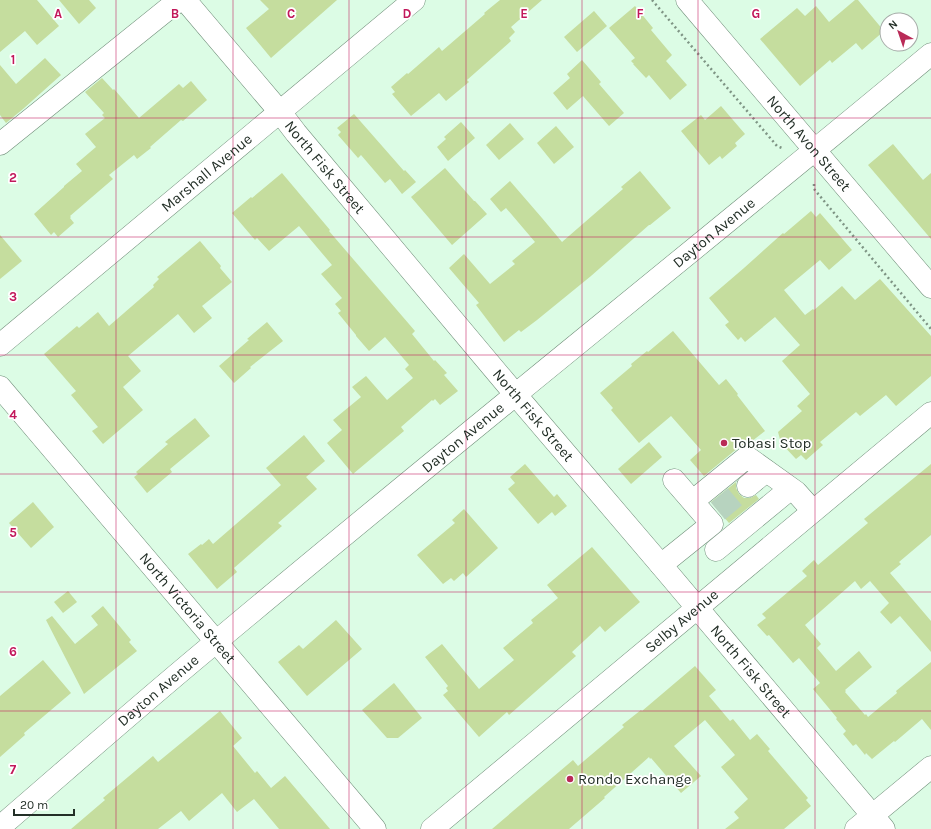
<svg xmlns="http://www.w3.org/2000/svg" width="931" height="829" font-family="Karla,sans-serif">
<rect width="100%" height="100%" fill="#dcfce5"/>
<g fill="#c5dd9e">
<polygon points="0,0 37,0 59,26 37,45 25,31 0,52"/>
<polygon points="59,0 89,0 96,8 79,24"/>
<polygon points="260,0 337,0 271,58 246,28 269,9"/>
<polygon points="500,0 542,0 511,27 515,32 509,38 511,41 467,80 469,82 446,101 439,93 411,116 392,94 395,92 391,87 407,73 408,74 439,47 442,51 485,14 484,13"/>
<polygon points="855,0 858,0 884,31 862,50 856,43 832,63 830,60 800,86 760,39 797,8 805,16 816,6 829,22"/>
<polygon points="635,6 653,28 651,30 672,55 666,61 687,85 670,100 649,75 646,78 633,64 634,64 631,61 635,58 609,28"/>
<polygon points="594,11 607,26 577,52 564,37"/>
<polygon points="45,58 61,75 23,109 6,123 0,115 0,65 16,84"/>
<polygon points="582,60 601,82 599,84 624,113 609,126 583,96 567,110 553,93 570,78 567,74"/>
<polygon points="102,78 113,90 114,89 139,118 179,84 183,88 191,81 207,100 183,121 181,120 150,147 151,148 137,159 134,155 109,175 113,179 70,216 71,217 70,218 74,223 58,237 54,232 51,235 34,214 64,187 64,186 82,171 76,164 96,147 85,134 105,118 102,115 104,113 85,92"/>
<polygon points="721,106 745,134 735,143 737,146 722,159 720,156 709,165 681,131 701,115 705,120"/>
<polygon points="354,114 404,171 405,170 416,182 402,194 390,179 385,183 361,155 358,158 338,135 341,132 337,128"/>
<polygon points="461,122 475,138 448,161 437,147 446,139 444,137"/>
<polygon points="510,123 524,139 499,160 486,145"/>
<polygon points="556,126 574,147 554,164 537,143"/>
<polygon points="893,144 923,180 931,173 931,239 868,165"/>
<polygon points="445,168 474,201 475,201 487,214 452,245 411,197"/>
<polygon points="640,171 671,208 650,225 649,225 591,276 537,320 521,332 519,330 504,342 476,305 479,303 449,268 464,254 490,284 515,264 512,261 535,242 506,208 501,212 490,199 510,181 542,218 562,242 623,189 621,187"/>
<polygon points="282,173 330,230 329,231 415,331 412,334 434,361 435,360 447,373 444,375 458,391 440,405 435,399 433,401 432,400 401,427 404,431 353,474 327,443 342,430 333,420 361,397 352,387 366,376 387,400 413,378 405,369 409,365 385,337 369,351 356,336 356,335 338,313 341,311 335,304 342,298 321,274 332,265 299,226 269,251 257,238 255,240 232,213 251,197 252,198"/>
<polygon points="811,211 816,217 820,213 852,250 829,270 820,260 784,290 805,315 813,309 814,310 842,286 855,300 880,279 931,336 931,376 896,406 886,395 860,416 856,412 820,442 823,445 806,460 801,455 796,459 781,443 778,432 802,411 797,406 810,394 782,361 800,345 775,317 745,342 741,337 738,340 725,325 729,322 709,298 744,268 783,233 784,234"/>
<polygon points="0,235 22,261 0,279"/>
<polygon points="200,241 221,266 220,268 232,282 202,306 212,318 194,333 178,314 128,356 141,371 123,387 143,410 103,444 92,431 98,427 71,395 76,391 44,354 77,326 79,328 98,312 109,326 154,287 153,285 159,279 157,277"/>
<polygon points="267,322 283,341 250,367 251,368 234,383 219,366 249,340 247,339"/>
<polygon points="673,331 719,385 726,379 738,394 737,395 765,431 747,445 739,447 704,476 690,460 701,450 671,416 639,443 611,410 613,408 600,393 632,366 631,364 647,351 648,352"/>
<polygon points="195,418 210,436 170,469 172,472 147,493 134,477 138,474 136,472 168,444 165,442"/>
<polygon points="304,435 325,461 306,477 317,489 278,523 282,526 234,568 237,572 217,589 188,554 201,544 202,545 209,539 213,544 281,485 266,468"/>
<polygon points="649,442 662,457 631,484 618,469"/>
<polygon points="525,464 554,497 557,494 567,506 555,516 552,512 538,524 508,489 515,483 510,477"/>
<polygon points="931,464 931,535 899,562 901,564 890,573 931,621 931,652 900,616 891,624 880,612 889,603 870,581 861,589 855,581 805,625 821,644 817,648 836,671 859,651 872,667 845,690 846,691 845,692 865,715 866,714 868,717 897,693 896,691 931,662 931,730 922,719 895,742 894,741 872,759 866,753 865,755 856,744 853,746 843,734 846,731 836,719 837,718 813,689 820,683 799,658 793,663 769,635 767,636 757,625 766,618 762,614 807,576 802,571 814,560 818,565 868,523 864,519"/>
<polygon points="736,482 736,488 739,494 744,498 750,498 756,495 759,499 729,523 711,502"/>
<polygon points="33,502 54,527 31,548 9,523"/>
<polygon points="464,509 498,548 466,577 463,573 454,581 451,578 443,584 417,555 455,523 452,520"/>
<polygon points="592,547 640,602 605,632 600,626 572,652 576,656 509,715 507,712 479,737 443,695 448,691 446,688 448,686 425,657 442,644 479,689 514,660 503,648 533,623 531,620 558,598 547,585"/>
<polygon points="68,591 77,602 63,613 54,602"/>
<polygon points="103,606 131,640 129,642 137,651 84,694 46,620 52,616 75,644 98,625 91,616"/>
<polygon points="336,620 362,649 307,696 278,662 299,645 303,649"/>
<polygon points="43,660 71,693 24,733 25,735 0,757 0,696"/>
<polygon points="695,666 716,690 709,696 730,721 733,719 750,740 757,734 770,749 768,751 808,798 806,800 811,806 784,829 725,829 739,818 734,812 748,799 721,767 735,755 705,720 674,746 701,776 681,793 651,758 650,759 649,757 604,797 605,798 569,829 492,829 573,760 578,766 624,727 622,725 641,710 642,711"/>
<polygon points="394,683 422,718 398,738 387,738 362,710"/>
<polygon points="220,711 242,738 233,746 255,773 257,771 271,788 285,776 330,829 279,829 254,799 237,812 222,793 189,821 181,811 158,829 71,829 105,800 103,798 153,756 158,762"/>
</g>
<g fill="none" stroke-linecap="round" stroke-linejoin="round">
<polyline stroke="#b7d3bf" stroke-width="22" stroke-dasharray="22 11" stroke-linecap="butt" points="718,511 748,486"/>
<g stroke="#718e7a" stroke-width="23">
<g id="minor">
<path id="s1" d="M185 0 280 112 296 133 515 394 661 565 884 829"/>
<path id="s2" d="M687 0 931 287"/>
<polyline points="0,144 179,0"/>
<path id="s3" d="M0 345 414 0"/>
<path id="s4" d="M0 387 375 829"/>
<polyline points="748,486 766,471"/>
<polyline points="693,501 747,457 796,492 813,511"/>
<polyline points="716,550 790,489"/>
<polyline points="661,565 712,524 674,480"/>
<path id="s5" d="M0 827C72 765 143 702 217 641 453 443 694 251 931 54"/>
<path id="s6" d="M432 829 931 413"/>
<polyline points="856,829 931,767"/>
</g>
</g>
<g stroke="#7e9484" stroke-width="2.5" stroke-dasharray="2 3" stroke-linecap="butt">
<polyline points="652,0 777,146 782,148"/>
<polyline points="814,184 814,189 931,329"/>
</g>
<use href="#minor" stroke="#fff" stroke-width="22"/>
</g>
<path fill="none" stroke="#c2185b" stroke-width="1" stroke-opacity="0.55" d="M116 0V829M233 0V829M349 0V829M466 0V829M582 0V829M698 0V829M815 0V829M0 118H931M0 237H931M0 355H931M0 474H931M0 592H931M0 711H931"/>
<g fill="#b92a57" stroke="#fff" stroke-width="1.5">
<circle cx="724" cy="443" r="4"/>
<circle cx="570" cy="779" r="4"/>
</g>
<g text-anchor="middle" dominant-baseline="central" stroke-width="3.5" stroke-linejoin="round" paint-order="stroke">
<g font-size="15" fill="#232f27" stroke="#fff">
<text stroke="none"><textPath href="#s2" startOffset="188">North Avon Street</textPath></text>
<text stroke="none"><textPath href="#s1" startOffset="218">North Fisk Street</textPath></text>
<text stroke="none"><textPath href="#s3" startOffset="269">Marshall Avenue</textPath></text>
<text stroke="none"><textPath href="#s5" startOffset="929">Dayton Avenue</textPath></text>
<text stroke="none"><textPath href="#s1" startOffset="542">North Fisk Street</textPath></text>
<text stroke="none"><textPath href="#s5" startOffset="605">Dayton Avenue</textPath></text>
<text stroke="none"><textPath href="#s4" startOffset="290">North Victoria Street</textPath></text>
<text stroke="none"><textPath href="#s6" startOffset="325">Selby Avenue</textPath></text>
<text stroke="none"><textPath href="#s1" startOffset="878">North Fisk Street</textPath></text>
<text stroke="none"><textPath href="#s5" startOffset="209">Dayton Avenue</textPath></text>
</g>
<g font-size="15" fill="#232f27" stroke="#fff" text-anchor="start">
<text x="732" y="443">Tobasi Stop</text>
<text x="578" y="779">Rondo Exchange</text>
</g>
</g>
<g font-size="13" text-anchor="middle" font-weight="bold" fill="#c2185b" stroke="#fff" stroke-width="3.5" stroke-linejoin="round" paint-order="stroke">
<text x="58" y="18">A</text>
<text x="175" y="18">B</text>
<text x="291" y="18">C</text>
<text x="407" y="18">D</text>
<text x="524" y="18">E</text>
<text x="640" y="18">F</text>
<text x="756" y="18">G</text>
<text x="13" y="64">1</text>
<text x="13" y="182">2</text>
<text x="13" y="301">3</text>
<text x="13" y="419">4</text>
<text x="13" y="537">5</text>
<text x="13" y="656">6</text>
<text x="13" y="774">7</text>
</g>
<g transform="translate(899 32) rotate(320)"><circle r="19" fill="#ffffff" stroke="#a7aca9"/>
<path d="M0-3L7 15L0 10L-7 15Z" fill="#b92a57"/>
<text y="-6" font-size="11" font-weight="bold" text-anchor="middle" fill="#232f27">N</text>
</g>
<path d="M14 809v6h60v-6" fill="none" stroke="#232f27" stroke-width="2"/>
<text x="20" y="809" font-size="12" fill="#232f27" stroke="#ffffff" stroke-width="3" paint-order="stroke">20 m</text>
</svg>
